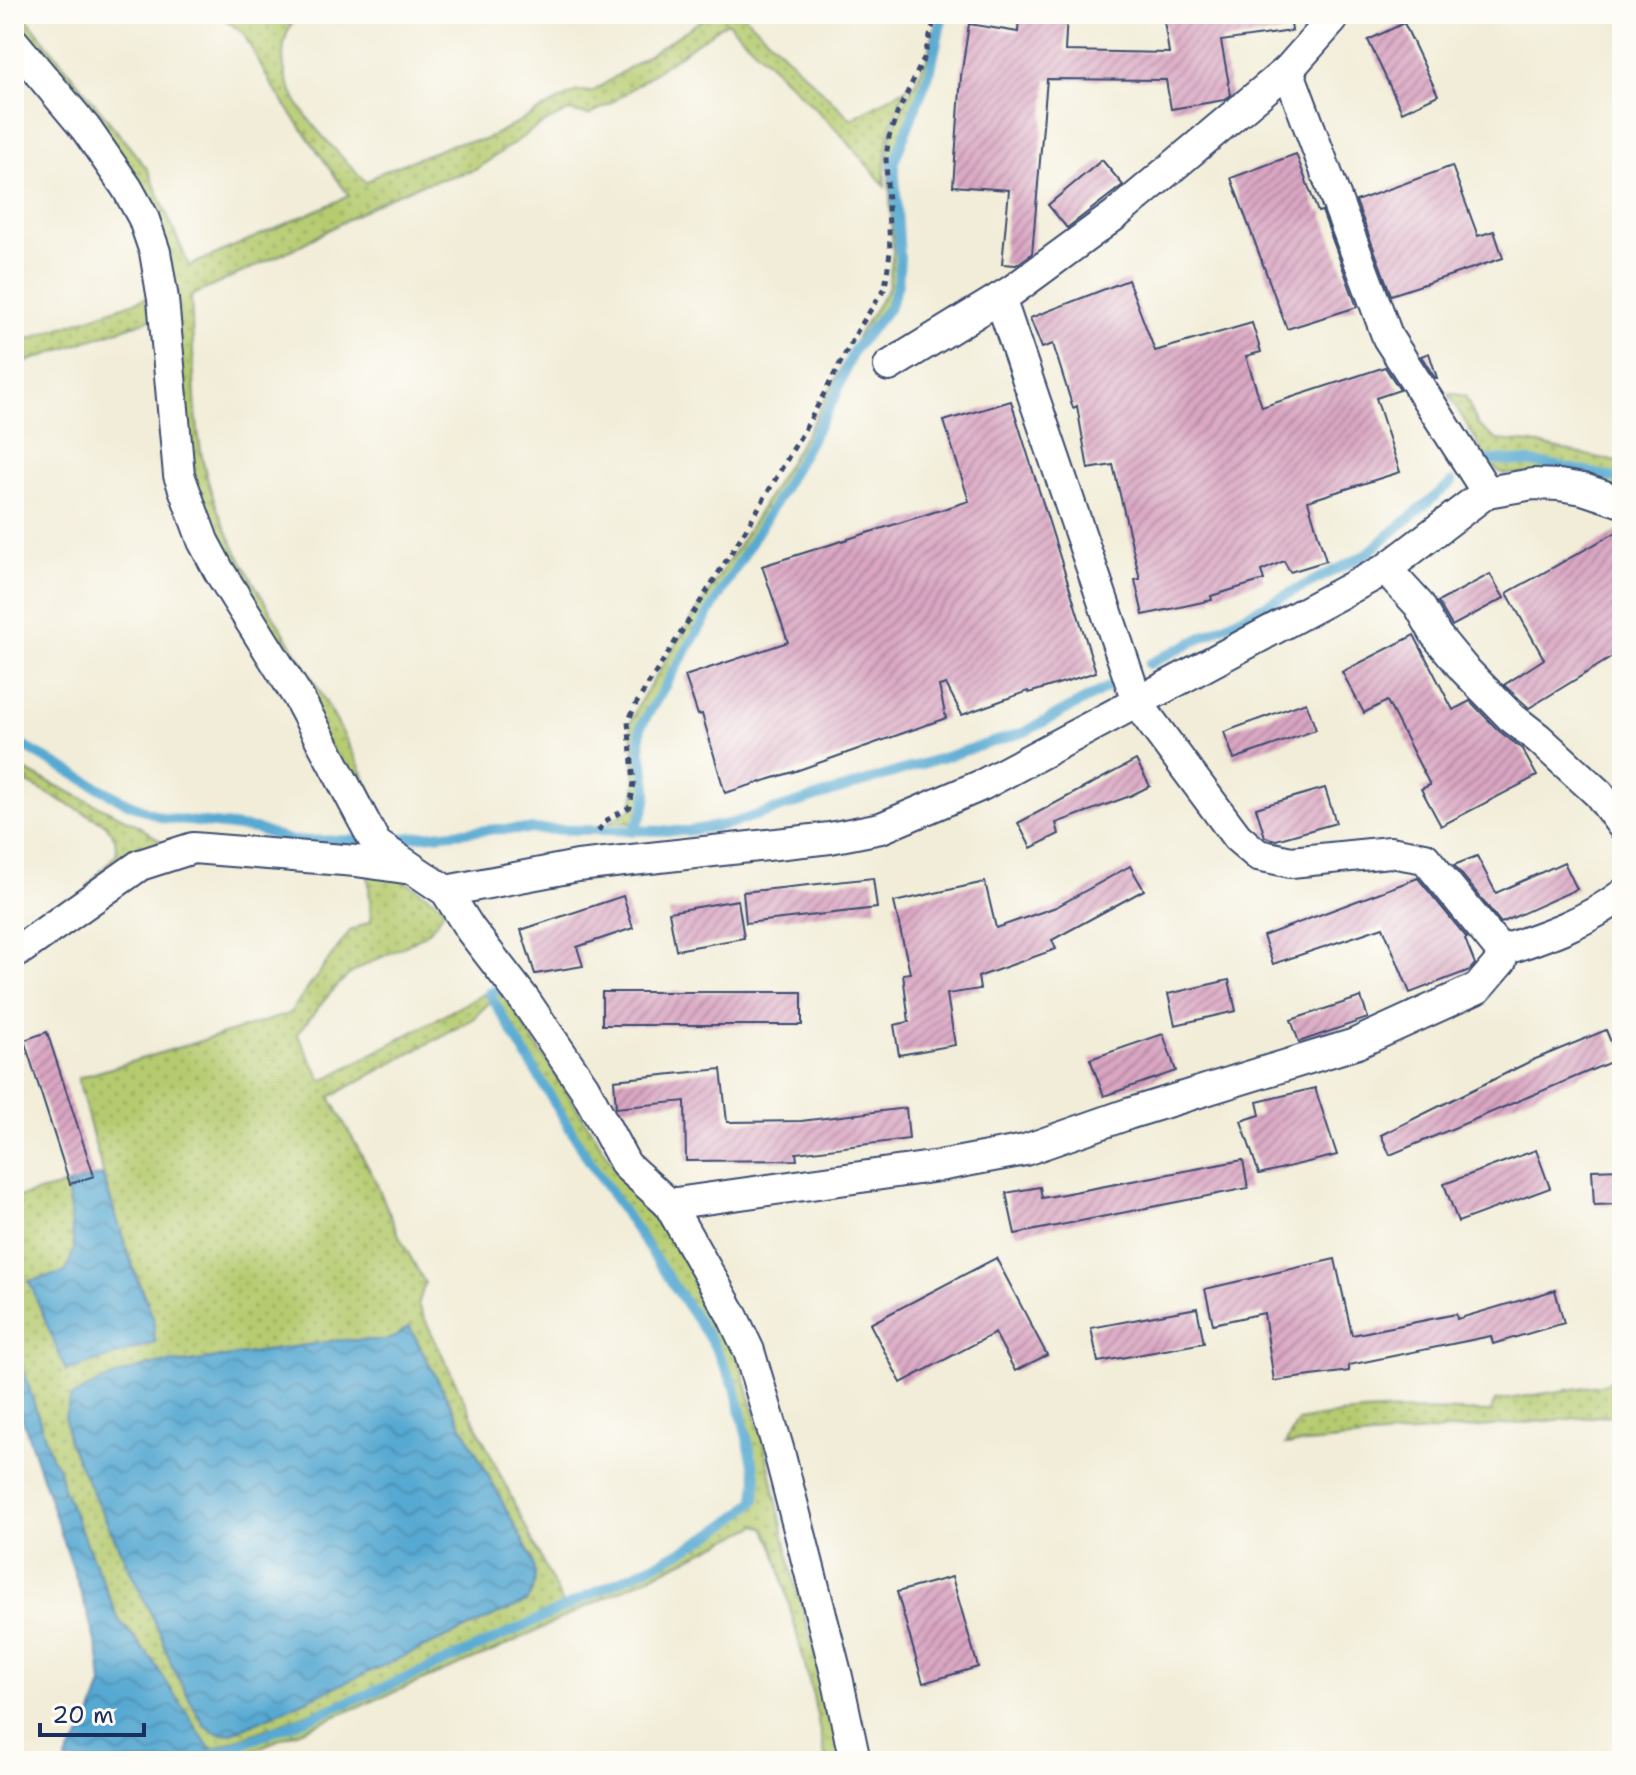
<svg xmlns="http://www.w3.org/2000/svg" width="1636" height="1775" font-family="'Shantell Sans',sans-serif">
<defs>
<pattern id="grass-dots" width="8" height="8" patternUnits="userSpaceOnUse" patternTransform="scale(2)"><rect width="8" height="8" fill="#b6cb6f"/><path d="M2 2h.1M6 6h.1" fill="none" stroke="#93a55e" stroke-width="1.8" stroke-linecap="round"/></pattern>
<pattern id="water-waves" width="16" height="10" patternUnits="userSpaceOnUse" patternTransform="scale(2)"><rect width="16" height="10" fill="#57a9d2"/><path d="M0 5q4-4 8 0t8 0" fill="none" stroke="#478aae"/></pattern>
<pattern id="building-hatch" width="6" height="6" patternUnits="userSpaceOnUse" patternTransform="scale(2)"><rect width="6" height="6" fill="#daa6c2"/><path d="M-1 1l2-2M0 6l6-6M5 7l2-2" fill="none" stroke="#b088a1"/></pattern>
</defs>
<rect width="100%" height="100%" fill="#fdfcf7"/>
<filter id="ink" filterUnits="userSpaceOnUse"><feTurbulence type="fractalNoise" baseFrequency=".0125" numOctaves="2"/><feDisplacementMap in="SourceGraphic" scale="16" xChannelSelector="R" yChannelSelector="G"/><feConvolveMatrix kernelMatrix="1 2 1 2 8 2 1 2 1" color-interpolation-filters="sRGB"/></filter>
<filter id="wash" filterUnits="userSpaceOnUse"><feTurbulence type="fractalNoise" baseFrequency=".006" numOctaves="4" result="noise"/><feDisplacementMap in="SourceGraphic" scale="32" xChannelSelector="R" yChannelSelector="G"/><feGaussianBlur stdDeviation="1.8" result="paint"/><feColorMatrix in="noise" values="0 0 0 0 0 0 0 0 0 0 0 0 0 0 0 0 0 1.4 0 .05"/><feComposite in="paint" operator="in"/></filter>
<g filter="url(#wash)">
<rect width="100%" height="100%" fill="#f2edd8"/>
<g fill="url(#grass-dots)" stroke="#687d66" stroke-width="2" fill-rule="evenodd">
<path d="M14 14H23L148 170 189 266 349 196 272 86 243 33 218 14H297C252 80 326 137 366 183L380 173 456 143 484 140 577 91 592 92 711 14H743L851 119 907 88C890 121 883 149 885 186L840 133 727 22 610 104 589 115 568 111 537 127 475 170 420 185 385 199 295 248 191 296C194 349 192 415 204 466 223 549 283 626 324 699 348 741 370 785 387 831L375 832 234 574 198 500 183 401 115 147 14 23Z"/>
<path d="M938 14H941L928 68 891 161 898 257 895 283 887 306 851 350 833 394 775 497 638 725C634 759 658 793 633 823H608L632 808 636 783 631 723 638 705 750 527 813 422 861 330 888 289 893 252 888 157 891 137 899 115 927 59Z"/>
<polygon points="152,296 154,318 14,366 14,344"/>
<path d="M1448 393 1465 396 1478 425 1497 440 1533 443 1622 463V477C1577 467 1532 456 1486 457Z"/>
<path d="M1486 463C1533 463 1577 472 1622 483V492L1534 474H1504Z"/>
<polygon points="14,765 138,825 162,842 131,858 87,887 117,853 115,839 106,824 14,776"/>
<path d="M368 869 388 870 445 907C430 949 372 952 341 982 325 997 312 1017 297 1034L322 1081 485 993 490 1002 473 1019 330 1097 374 1178 401 1240 425 1283 418 1305 564 1606 399 1679 213 1749 204 1742 135 1637 119 1620 63 1488 59 1469 52 1459 14 1341V1198L67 1185 74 1249 66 1272 29 1282 153 1317C120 1239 98 1159 78 1078L289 1014 350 931 371 921ZM410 1327 531 1556 526 1602 232 1733 219 1734 205 1726 196 1711 172 1666 160 1633 68 1441C84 1421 98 1397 116 1379 128 1368 168 1360 183 1363L340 1340H386L395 1337Z"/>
<polygon points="501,990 625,1183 670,1240 698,1281 737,1354 765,1447 793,1577 827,1691 843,1761 826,1761 813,1696 775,1550 766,1529 758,1525 494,1651 227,1761 218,1761 216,1756 289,1729 507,1638 678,1556 745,1515 758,1501 760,1480 750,1432 737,1386 714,1341 590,1158 493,994"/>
<path d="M1622 1372V1414L1285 1445 1298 1421C1362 1407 1425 1410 1490 1412L1495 1401 1605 1384Z"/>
</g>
<g fill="url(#water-waves)" stroke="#396c98" stroke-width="2">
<polygon points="102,1175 136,1277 153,1317 155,1343 66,1371 29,1281 66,1272 74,1249 67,1185"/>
<path d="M409 1326 531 1556C536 1574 538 1586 526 1602L232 1733 219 1734 205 1726 196 1711 172 1666 160 1633 68 1441 65 1416 71 1397C98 1381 153 1358 184 1363L340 1340H386L395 1337Z"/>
<polygon points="14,1341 52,1459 59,1469 63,1488 119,1620 151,1658 218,1761 66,1761 68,1754 87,1728 102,1684 99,1656 87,1611 14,1393"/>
</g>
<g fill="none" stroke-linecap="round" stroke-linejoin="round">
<g stroke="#57a9d2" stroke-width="10">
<path d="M1486 460C1532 459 1577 469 1622 480"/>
<polyline points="1149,664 1365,555 1452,482"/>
<polyline points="14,741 125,802 163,818 256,829 292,841 360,840"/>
<path d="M633 831C663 785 635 770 641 726L778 498 836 395 853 351 889 308 898 284 900 257 894 162 931 69 943 14"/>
<polyline points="391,839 497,829 688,831 729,824 1025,732 1116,683"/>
<path d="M212 1755C347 1705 480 1649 609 1586 655 1564 720 1537 755 1500L757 1480 735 1387 712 1342 588 1159 489 993 496 990"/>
</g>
</g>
<g id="blocks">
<g fill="url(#building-hatch)">
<polygon points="1019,14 1067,14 1065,51 1169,53 1163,14 1290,14 1292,31 1221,41 1231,95 1224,100 1171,109 1166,80 1047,79 1032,254 1016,265 1002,264 1009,190 953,186 961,76 969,24 1018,32"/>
<polygon points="1404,23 1438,95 1402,112 1368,40"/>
<polygon points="1296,154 1318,212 1322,211 1357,307 1287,329 1231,178"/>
<polygon points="1102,160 1123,185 1067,228 1048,205"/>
<polygon points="1452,166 1478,236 1494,231 1503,258 1391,295 1356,201"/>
<polygon points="1128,280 1155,351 1252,323 1261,352 1246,356 1262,407 1385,367 1400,390 1376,398 1400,472 1308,501 1326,561 1290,572 1284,561 1261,571 1264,580 1211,596 1212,600 1143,615 1135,580 1140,579 1113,465 1088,469 1077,406 1073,408 1053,344 1042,348 1030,318"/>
<polygon points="1429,353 1437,378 1435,378 1421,356"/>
<polygon points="1011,401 1096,672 1029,693 1028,691 962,715 946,684 939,686 946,718 793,772 725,793 702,714 698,715 685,676 788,642 762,566 969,501 944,421"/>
<polygon points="1622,529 1622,651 1529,708 1504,685 1544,659 1507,593"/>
<polygon points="1490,574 1504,598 1452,626 1438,602"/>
<polygon points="1414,635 1453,710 1470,701 1498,730 1522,749 1537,776 1441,826 1421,789 1430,785 1387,701 1364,713 1342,672"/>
<polygon points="1306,702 1316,730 1234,759 1224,732"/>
<polygon points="1136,760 1150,786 1130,796 1056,823 1059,834 1031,848 1018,823"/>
<polygon points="1325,788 1336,823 1276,840 1265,837 1256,808"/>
<polygon points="1477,856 1496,893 1564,862 1577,889 1501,923 1454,865"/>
<polygon points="1130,866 1144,890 1052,940 1056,949 978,977 980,989 947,994 955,1045 899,1055 894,1025 909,1022 903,974 910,973 894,902 985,882 996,928 1056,907"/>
<polygon points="873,878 877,908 746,923 743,892"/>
<polygon points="1418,878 1467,938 1465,939 1475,964 1470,970 1410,993 1383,927 1273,964 1263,936"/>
<polygon points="623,896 633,928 577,947 583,966 535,974 521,930"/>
<polygon points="738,900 744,938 676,950 669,912"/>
<polygon points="1229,980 1236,1011 1175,1025 1168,994"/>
<rect x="602" y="992" width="200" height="33"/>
<polygon points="1361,997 1368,1018 1299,1042 1291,1020"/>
<polygon points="1606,1030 1618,1059 1390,1155 1381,1135 1533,1060"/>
<polygon points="47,1032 94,1176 70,1184 24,1040"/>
<polygon points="1163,1034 1176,1071 1104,1096 1090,1059"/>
<polygon points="721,1069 727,1122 801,1121 906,1108 909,1139 796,1153 797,1160 686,1161 685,1101 616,1108 614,1080"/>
<polygon points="1315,1088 1337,1155 1259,1174 1241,1121 1260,1115 1257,1102"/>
<polygon points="1536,1150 1550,1188 1458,1222 1444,1184"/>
<polygon points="1243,1160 1248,1188 1015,1234 1006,1193 1040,1187 1042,1198"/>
<polygon points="1622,1169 1622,1204 1594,1205 1592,1170"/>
<polygon points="996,1258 1047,1355 1015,1371 995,1333 901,1383 870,1324"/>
<polygon points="1335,1259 1352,1335 1456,1314 1457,1319 1555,1290 1564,1323 1493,1344 1491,1336 1349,1365 1349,1371 1274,1381 1264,1313 1213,1324 1205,1289"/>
<polygon points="1197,1308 1204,1343 1098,1362 1091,1328"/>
<polygon points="952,1577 978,1667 923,1683 897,1592"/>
</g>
</g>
</g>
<g filter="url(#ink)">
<use href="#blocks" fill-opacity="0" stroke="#3b4c70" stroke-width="2"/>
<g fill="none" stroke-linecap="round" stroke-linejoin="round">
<g stroke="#3b4c70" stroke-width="34">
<g id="minor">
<polyline points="14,43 86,129 127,188 143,217 155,252 163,299 179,475 203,541 219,571 298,697 376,844 446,891 470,929 524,999 584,1087 626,1165 669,1204 732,1315 749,1351 778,1448 837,1677 855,1761"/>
<polyline points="1288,70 1388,338 1487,492"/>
<polyline points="889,366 1013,290 1115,215 1288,70 1333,19 1334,14"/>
<polyline points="1386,569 1419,605 1436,635 1464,669 1511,717 1538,738 1599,794 1622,825"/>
<polyline points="446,891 578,866 830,838 881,828 982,785 1386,569 1487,492 1533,484 1559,485 1583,489 1622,502"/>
<path d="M1501 951C1545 936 1585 923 1622 895"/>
<polyline points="14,954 140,865 193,848 356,861 405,868"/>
<polyline points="669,1204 939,1166 1025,1150 1128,1114 1355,1044 1478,988 1501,961 1501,951 1425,858 1390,852 1291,862 1258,855 1237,837 1138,704 1000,298"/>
</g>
</g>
<polyline stroke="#3b4c70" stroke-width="5" stroke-dasharray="6 6" stroke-linecap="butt" points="598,831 607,820 630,807 634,783 628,722 636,704 748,526 810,420 859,328 885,288 890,252 886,157 889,137 897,114 924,58 936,14"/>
<use href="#minor" stroke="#fff" stroke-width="30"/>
</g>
</g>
<rect width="1636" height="1775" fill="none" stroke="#fdfcf7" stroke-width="48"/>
<path d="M40 1723v12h104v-12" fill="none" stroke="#1b2f5e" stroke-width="4"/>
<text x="52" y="1723" font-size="24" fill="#1b2f5e" stroke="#fdfcf7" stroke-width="6" paint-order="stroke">20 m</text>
</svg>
